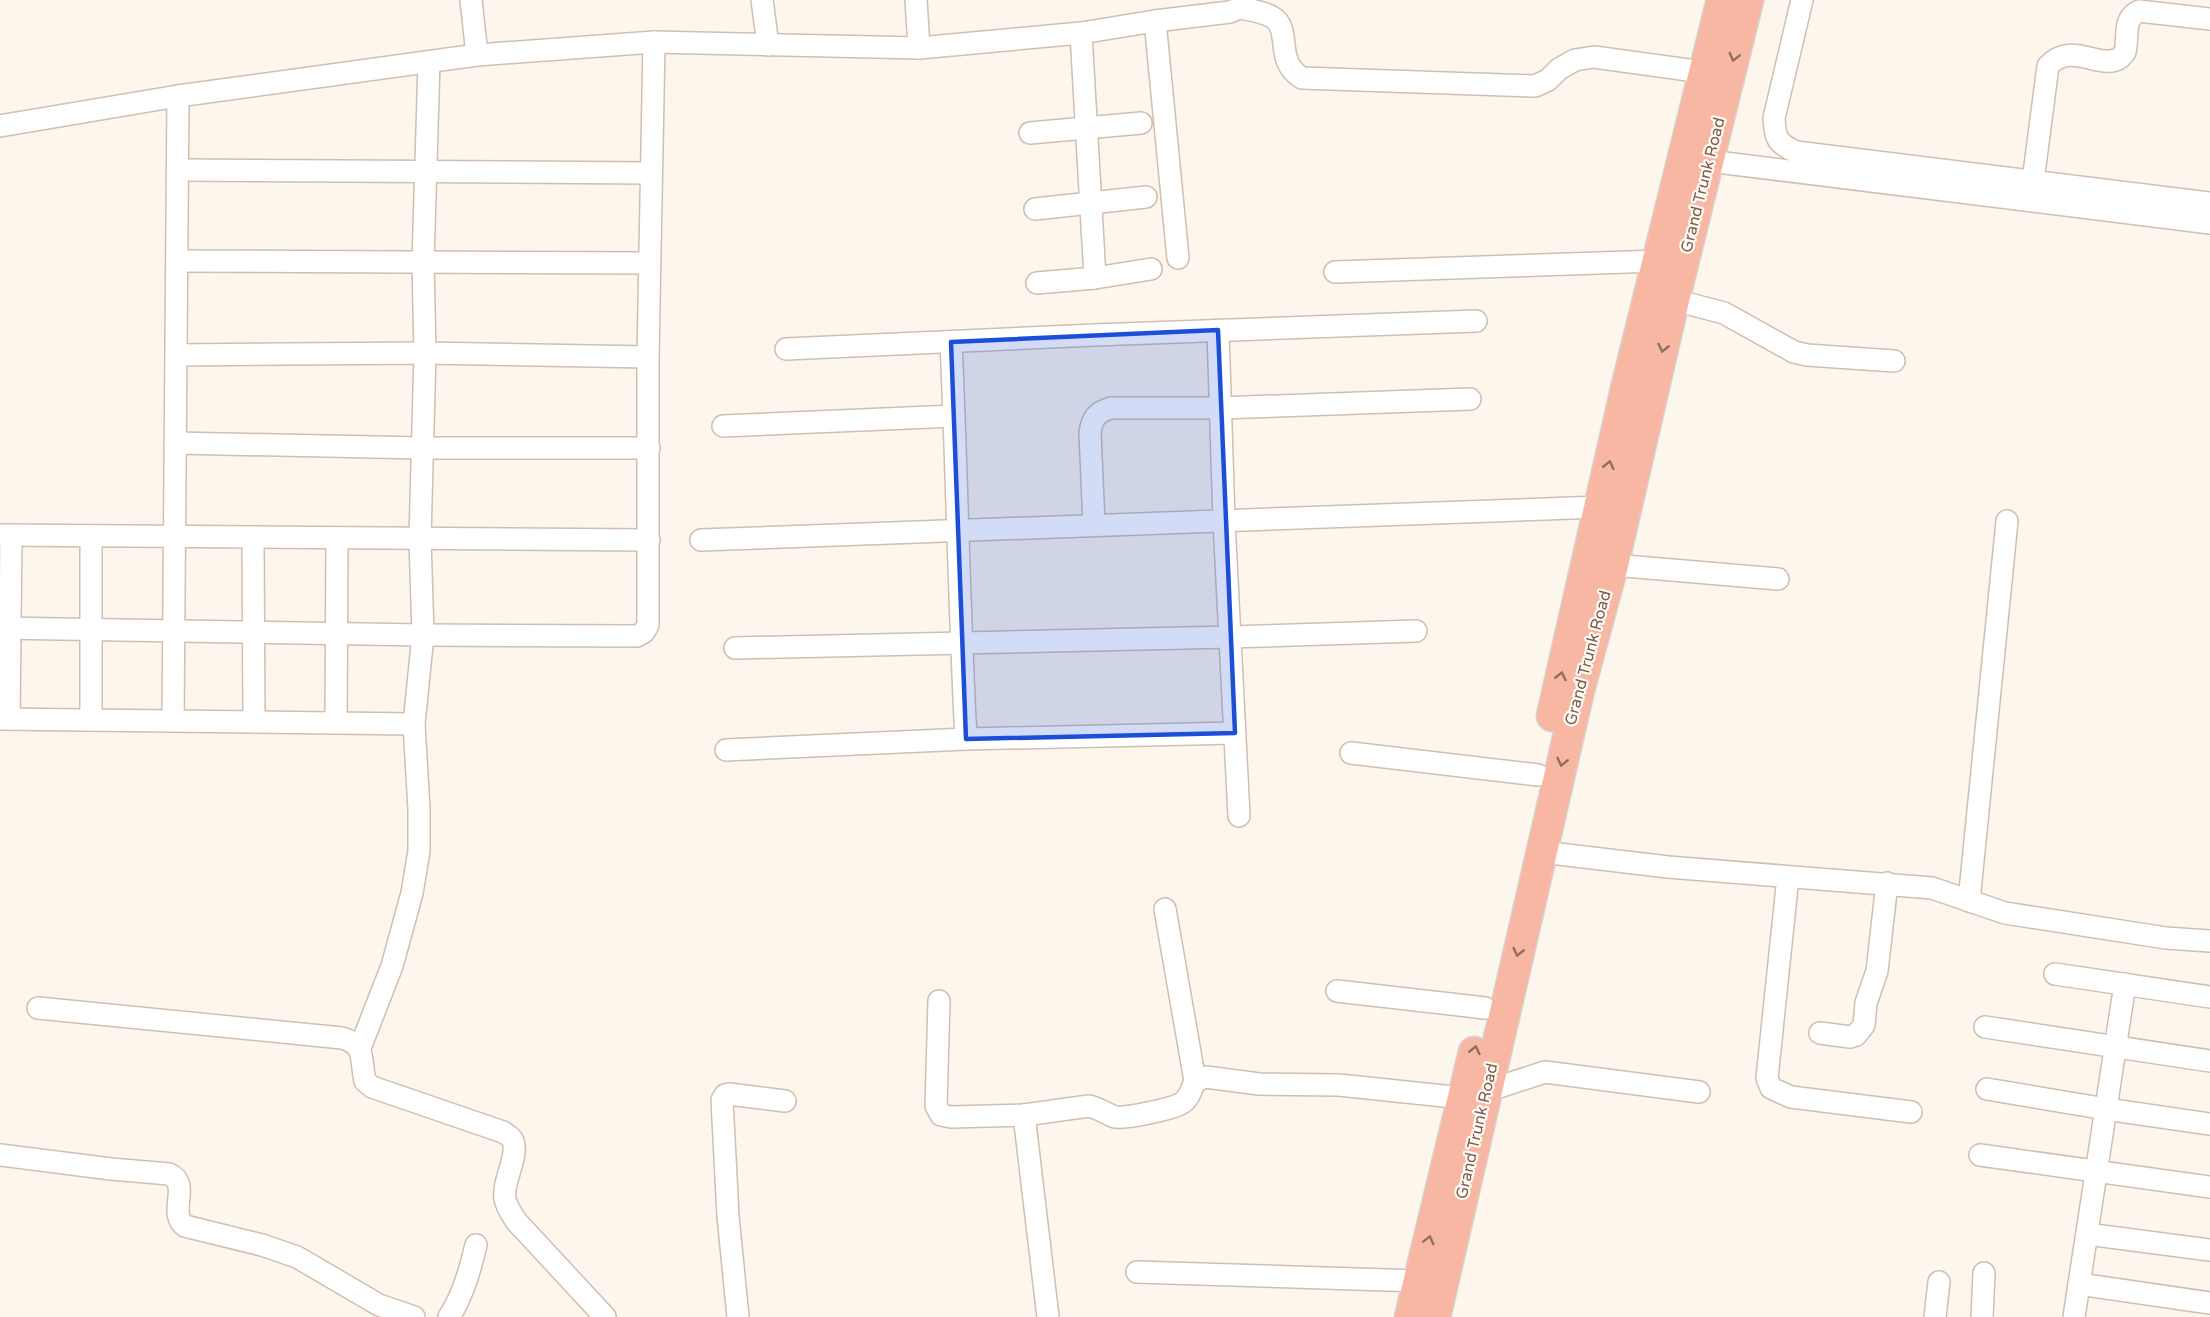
<svg xmlns="http://www.w3.org/2000/svg" width="2210" height="1317" font-family="'Varela Round',sans-serif">
<rect width="100%" height="100%" fill="#fdf6ec"/>
<g fill="none" stroke-linecap="round" stroke-linejoin="round">
<g stroke="#d1beb0" stroke-width="24">
<g id="minor">
<polyline points="471,0 477,55"/>
<polyline points="762,0 768,45"/>
<polyline points="916,0 919,48"/>
<path d="M1802 0 1774 118C1775 139 1777 143 1796 152L2210 203"/>
<path d="M1239 8C1250 10 1262 11 1272 17 1293 29 1273 60 1302 78L1535 86 1548 80 1559 69 1575 60 1594 57 1703 72"/>
<polyline points="1155,21 1178,258"/>
<polyline points="1081,33 1095,278"/>
<polyline points="0,126 178,96 477,55 654,42 919,48 1081,33 1155,21 1230,12 1239,8 1245,0"/>
<polyline points="1030,133 1141,123"/>
<polyline points="1709,161 2210,223"/>
<polyline points="178,170 651,173"/>
<path d="M2033 181 2048 66C2071 41 2098 69 2118 59 2121 58 2123 54 2125 52 2129 37 2122 19 2139 11L2210 19"/>
<polyline points="1035,209 1146,197"/>
<polyline points="177,261 649,263"/>
<polyline points="1335,272 1658,261"/>
<polyline points="1037,283 1095,278 1151,269"/>
<polyline points="1674,300 1724,313 1794,352 1807,355 1894,361"/>
<polyline points="1218,330 1224,521 1239,816"/>
<path d="M951 342C957 474 959 607 966 739"/>
<polyline points="786,349 1095,335 1476,321"/>
<polyline points="176,355 425,353 648,357"/>
<polyline points="723,426 954,416"/>
<polyline points="175,443 422,448 649,448"/>
<path d="M1094 525 1090 433C1092 418 1097 412 1111 408H1220L1470 399"/>
<polyline points="0,535 649,540"/>
<polyline points="91,536 91,720"/>
<polyline points="253,537 254,722"/>
<polyline points="701,540 1599,507"/>
<polyline points="1613,565 1778,579"/>
<polyline points="0,628 423,635 637,636 644,632 648,625 648,357 654,42"/>
<polyline points="735,648 1230,637 1416,631"/>
<polyline points="0,719 414,724"/>
<polyline points="9,719 11,535"/>
<polyline points="173,721 178,96"/>
<polyline points="336,723 337,538"/>
<polyline points="726,750 966,739 1235,733"/>
<polyline points="1351,753 1538,775"/>
<polyline points="1542,852 1668,867 1932,888 2005,913 2166,938 2210,941"/>
<polyline points="1788,877 1767,1078 1771,1088 1791,1097 1911,1112"/>
<polyline points="1969,901 2007,521"/>
<polyline points="1165,909 1195,1081"/>
<polyline points="2055,974 2210,997"/>
<polyline points="1337,991 1485,1008"/>
<path d="M939 1001 936 1106 941 1115 951 1117 1024 1115 1089 1106C1099 1108 1106 1114 1115 1117 1125 1119 1171 1109 1180 1104 1189 1100 1191 1090 1195 1081L1206 1077 1259 1084 1339 1085 1463 1098"/>
<path d="M38 1008 342 1038C367 1045 360 1060 365 1081L372 1087 503 1132C506 1134 512 1137 513 1141 519 1156 502 1182 505 1199 507 1208 512 1214 516 1221L605 1317"/>
<polyline points="1985,1027 2210,1061"/>
<polyline points="1820,1033 1850,1037 1856,1035 1864,1025 1866,1003 1877,971 1887,883"/>
<polyline points="360,1048 392,966 412,893 419,851 419,809 414,724 423,635 420,539 425,353 423,263 429,62"/>
<polyline points="1987,1089 2106,1109 2210,1124"/>
<polyline points="1487,1091 1545,1072 1699,1092"/>
<polyline points="1024,1115 1048,1317"/>
<path d="M0 1155 111 1169 169 1174C192 1184 167 1213 185 1226L262 1245 297 1257 379 1305 414 1317"/>
<polyline points="1980,1155 2210,1187"/>
<polyline points="2087,1234 2210,1250"/>
<polyline points="1137,1272 1419,1281"/>
<polyline points="2079,1284 2210,1303"/>
<path d="M449 1317C463 1295 470 1270 476 1245"/>
<polyline points="738,1317 728,1216 722,1100 725,1095 729,1094 785,1101"/>
<polyline points="1935,1317 1939,1282"/>
<polyline points="1982,1317 1984,1273"/>
<polyline points="2074,1317 2125,984"/>
</g>
</g>
<g stroke="#dad1cd" stroke-width="33">
<g id="highway">
<polyline points="1552,716 1626,389 1722,0"/>
<polyline points="1410,1317 1474,1052"/>
<polyline points="1435,1317 1579,690 1613,565 1674,300 1748,0"/>
</g>
</g>
<use href="#minor" stroke="#fff" stroke-width="21"/>
<use href="#highway" stroke="#f7b7a3" stroke-width="30"/>
</g>
<defs><path id="oneway-chevron" d="M-2-3.5L2.5 0L-2 3.5" fill="none" stroke-width="1.6" stroke-linecap="round" stroke-linejoin="round" transform="scale(1.5)"/></defs>
<g stroke="#936e5e">
<use href="#oneway-chevron" transform="translate(1734 57) rotate(104)"/>
<use href="#oneway-chevron" transform="translate(1663 348) rotate(103)"/>
<use href="#oneway-chevron" transform="translate(1609 465) rotate(-77)"/>
<use href="#oneway-chevron" transform="translate(1561 676) rotate(-77)"/>
<use href="#oneway-chevron" transform="translate(1562 762) rotate(103)"/>
<use href="#oneway-chevron" transform="translate(1518 952) rotate(103)"/>
<use href="#oneway-chevron" transform="translate(1475 1050) rotate(-77)"/>
<use href="#oneway-chevron" transform="translate(1429 1240) rotate(-76)"/>
</g>
<path fill="#1d4ed8" fill-opacity="0.2" stroke="#1d4ed8" stroke-width="4.5" stroke-linejoin="round" d="M1218 330 1235 733 966 739 951 342Z"/>
<g text-anchor="middle" dominant-baseline="central" stroke-width="4.5" stroke-linejoin="round" paint-order="stroke">
<g font-size="16" fill="#7a5c4d" stroke="#fffaf3">
<text transform="translate(1703 185) rotate(-76)">Grand Trunk Road</text>
<text transform="translate(1588 658) rotate(-75)">Grand Trunk Road</text>
<text transform="translate(1477 1131) rotate(-77)">Grand Trunk Road</text>
</g>
</g>
</svg>
